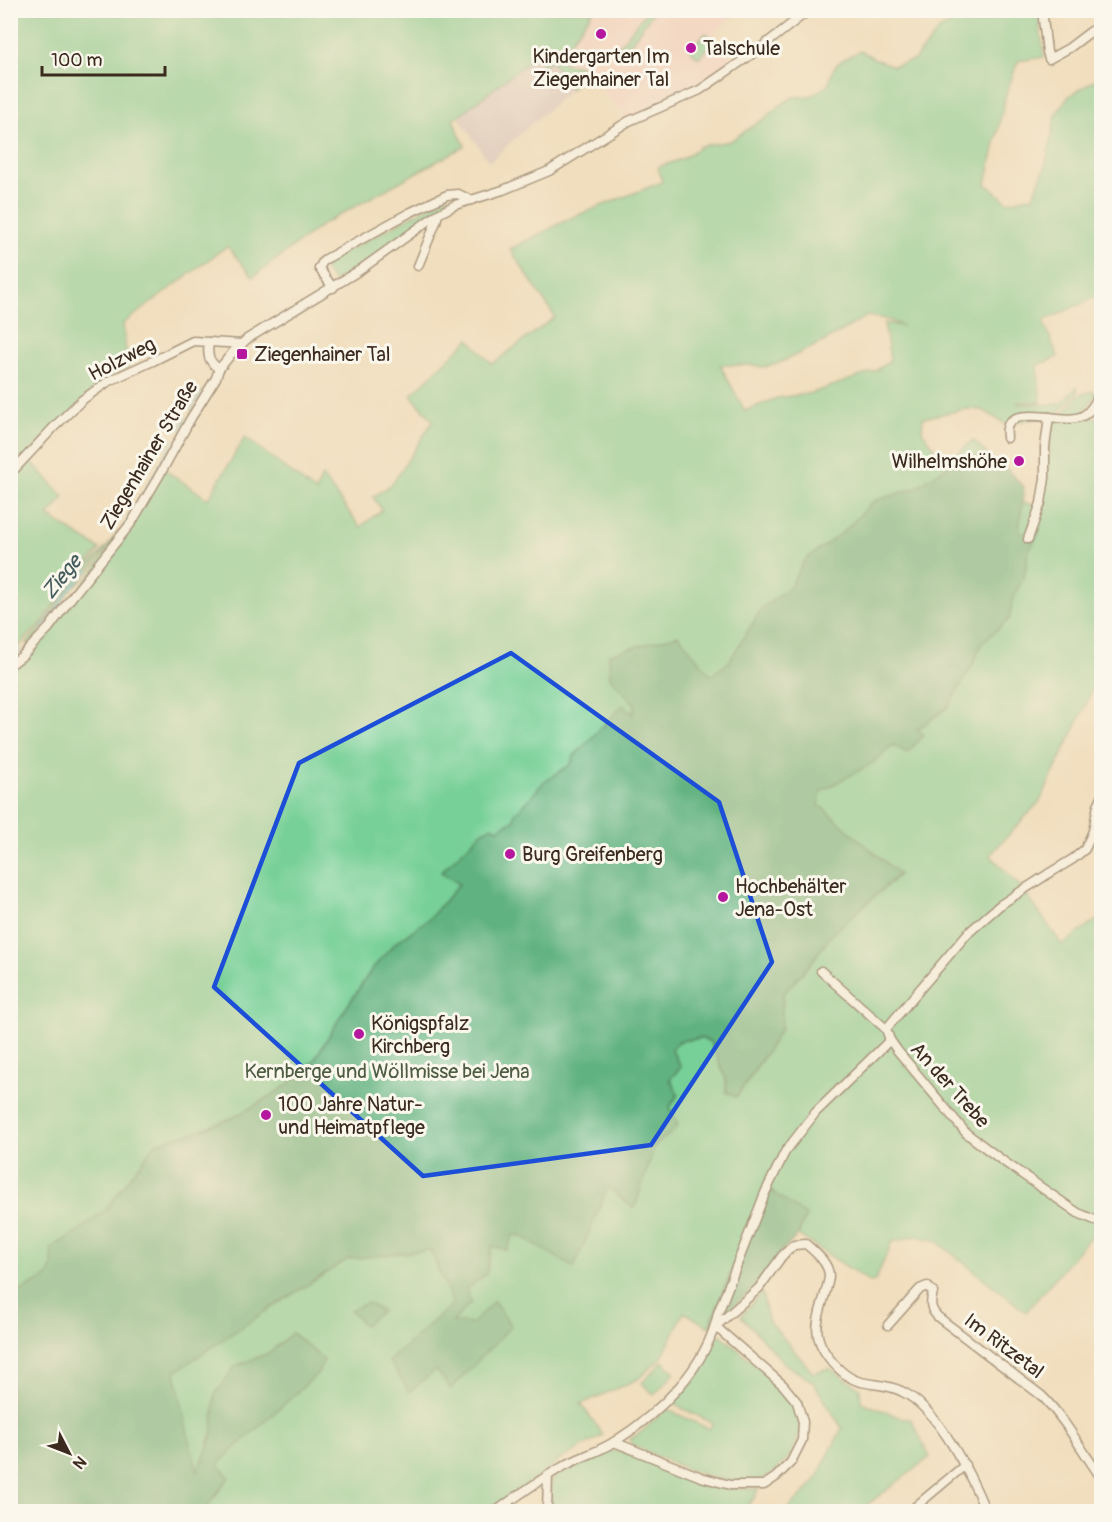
<svg xmlns="http://www.w3.org/2000/svg" width="1112" height="1522" font-family="Pangolin,sans-serif">
<rect width="100%" height="100%" fill="#fbf7ec"/>
<filter id="ink" filterUnits="userSpaceOnUse"><feTurbulence type="fractalNoise" baseFrequency=".0167" numOctaves="2"/><feDisplacementMap in="SourceGraphic" scale="12" xChannelSelector="R" yChannelSelector="G"/><feConvolveMatrix kernelMatrix="1 2 1 2 8 2 1 2 1" color-interpolation-filters="sRGB"/></filter>
<filter id="wash" filterUnits="userSpaceOnUse"><feTurbulence type="fractalNoise" baseFrequency=".008" numOctaves="4" result="noise"/><feDisplacementMap in="SourceGraphic" scale="24" xChannelSelector="R" yChannelSelector="G"/><feGaussianBlur stdDeviation="1.35" result="paint"/><feColorMatrix in="noise" values="0 0 0 0 0 0 0 0 0 0 0 0 0 0 0 0 0 1.4 0 .05"/><feComposite in="paint" operator="in"/></filter>
<g filter="url(#wash)">
<rect width="100%" height="100%" fill="#f1debe"/>
<polygon fill="#f7d0ca" points="593,11 739,11 712,36 734,61 696,85 627,118 580,67 564,63 559,58"/>
<polygon fill="#d2bec2" points="536,55 550,60 571,89 489,162 458,116"/>
<g fill="#77d097" stroke="#597d5a" stroke-width="1.5" fill-rule="evenodd">
<polygon points="11,11 593,11 559,57 564,63 580,66 586,73 571,89 551,60 543,65 536,56 453,120 465,146 323,224 253,277 227,246 123,324 128,368 107,378 11,470"/>
<polygon points="647,11 654,11 623,54 617,48"/>
<path d="M1011 11H1038L1044 57 1018 61 1006 94 986 184 1008 202 1033 196 1045 168 1056 114 1069 96 1101 76V295L1043 321 1058 357 1037 365 1041 402H1018V404H1060L1077 387 1078 392 1056 415 1005 424 983 410 966 409 923 418 922 431 937 451 954 456 973 440 987 454 1006 489 1021 502 1041 506 1047 467 1051 422 1089 415 1097 419 1101 413V440L1098 443 1102 465 1101 669 1085 707 1040 801 990 855 1021 887 1062 945 1101 917V1224L1026 1312 935 1240 915 1236 892 1242 875 1281 870 1282 798 1235 805 1215 765 1187 709 1327 684 1312 662 1357 638 1379 581 1404 603 1435 556 1462 541 1475 487 1511H204L229 1477 219 1466 224 1477 11 1511V667L51 629 165 470 208 499 245 437 316 492 322 476 360 527 382 510 373 497 393 483 433 421 411 395 469 339 492 364 555 317 510 249 573 217 662 182 658 167 682 159 701 146 730 141 764 119 776 108 793 97 811 96 829 84C832 62 842 59 861 51L877 60 893 66 914 60 940 29 953 23ZM867 316 886 319 903 326 884 323 890 360 886 364 875 371 812 393 777 398 745 411 720 365H751L764 367 777 364 825 341ZM1038 534 1028 552 1025 574 1013 599 1009 619 981 644 973 664 948 707 917 730 924 735 893 745 871 764ZM819 805 899 875 832 934 810 964 783 994 781 1029 749 1080 736 1097 726 1092V1079L711 1042 701 1038 679 1041 671 1049 669 1079 678 1094 670 1107 671 1133 655 1145 634 1209 608 1186 574 1267 522 1236 513 1235 492 1246 486 1274 466 1289 452 1323 510 1326 451 1388 436 1370 389 1361 453 1304 566 1123ZM428 1249 348 1259 284 1299 348 1257ZM250 1321 175 1372 173 1371ZM292 1333 208 1445 235 1366 269 1353Z"/>
<polygon points="706,33 715,42 698,58 689,49"/>
<polygon points="447,197 462,198 335,281 333,281 325,271 323,264"/>
<polygon points="1094,391 1096,395 1081,415 1061,416 1078,396 1084,393"/>
<polygon points="28,458 64,497 48,516 100,549 85,567 68,584 42,623 11,654 10,478 21,469"/>
<polygon points="118,531 120,532 79,583 74,586 67,594 60,607 31,644 26,644 46,621 69,586 109,544"/>
<polygon points="762,1292 768,1320 813,1373 829,1368 860,1388 861,1402 904,1419 911,1419 930,1457 859,1511 786,1511 814,1483 842,1428 813,1382 785,1364 741,1316"/>
<path d="M721 1335C740 1351 759 1366 776 1384 782 1389 788 1394 792 1401 803 1420 801 1443 786 1460 775 1474 760 1483 743 1482 705 1481 668 1460 634 1446L630 1439 641 1432 667 1409 709 1429 713 1423 673 1404C696 1382 704 1365 717 1336Z"/>
<polygon points="663,1361 675,1373 654,1395 642,1383"/>
<path d="M619 1451H624C657 1465 690 1480 725 1487 736 1489 748 1489 758 1489L755 1497 742 1511 550 1512 552 1482 553 1478 606 1452Z"/>
</g>
<g fill="#61b280" stroke="#4e6e4f" stroke-width="1.5">
<path d="M985 455 1001 463 1024 487 1019 532 1039 533 1028 552 1025 574 1013 599 1009 619 981 644 973 664 948 707 917 729 924 735 907 753 893 745 871 764 820 792 819 805 899 874 832 934 810 964 783 994 781 1029 748 1080 736 1097 726 1092V1079L711 1042 701 1038 679 1041 671 1049 681 1067 670 1079 678 1094 670 1107 678 1125 671 1133 655 1145 634 1209 608 1187 574 1268 522 1236 513 1235 507 1250 492 1246 486 1274 466 1289 471 1302 453 1322 472 1324 494 1301 511 1326 451 1389 436 1370 409 1392 389 1361 453 1304 430 1250 348 1259 266 1311 175 1372 190 1444 198 1471 212 1437 215 1395 235 1366 269 1353 292 1333 324 1360 317 1374 218 1464 229 1477 204 1511 11 1512V1301C15 1296 20 1291 26 1288 49 1275 55 1279 51 1248L76 1233 106 1209 156 1143 195 1132 232 1118 261 1102 286 1086 313 1062 344 1011 372 969 395 943 430 918 459 884 441 872 482 832 492 826 498 829 514 820 515 813 523 806 543 783 571 764 574 756 623 705 633 714 635 704 610 678 609 654 678 635 711 675 728 663 762 608 790 587 804 561 844 531 874 501 915 488 960 458Z"/>
<polygon points="765,1187 806,1215 798,1235 782,1251 756,1287 709,1327"/>
<polygon points="367,1303 382,1311 364,1325 350,1310"/>
</g>
<g fill="none" stroke-linecap="round" stroke-linejoin="round">
<g stroke="#51b7cf" stroke-width="2">
<polyline points="191,410 202,392"/>
<polyline points="180,430 186,418"/>
<polyline points="124,526 174,440"/>
<polyline points="42,629 53,615 68,591 88,570"/>
<polyline points="15,657 23,649"/>
</g>
</g>
</g>
<g filter="url(#ink)">
<g fill="none" stroke-linecap="round" stroke-linejoin="round">
<g stroke="#564536" stroke-width="11">
<g id="minor">
<polyline points="1042,10 1047,52 1049,59 1069,48 1102,23"/>
<polyline points="418,266 436,222 438,214"/>
<polyline points="333,288 319,268 324,260 409,213 447,195 458,194 471,200"/>
<path d="M209 342C207 355 208 361 219 369"/>
<path d="M1007 438C1007 435 1006 431 1007 428 1010 412 1038 416 1049 417"/>
<polyline points="10,474 55,426 82,400 109,381 155,360 193,341 242,344"/>
<path d="M1028 539 1041 503 1045 478V447L1049 417C1081 421 1088 420 1102 389"/>
<polyline points="10,665 22,656 49,628 71,598 132,522 163,469 191,418 216,378 219,369 233,352 247,339 360,270 438,214 455,205 503,190 549,171 629,121 700,90 758,50 809,10"/>
<polyline points="821,971 886,1029 890,1040 897,1050 966,1133 1003,1161 1078,1213 1102,1223"/>
<polyline points="886,1029 967,934 1000,905 1048,874 1073,859 1085,849 1093,831 1098,805 1102,797"/>
<path d="M888 1325 920 1289 927 1286 933 1292C930 1303 930 1309 938 1317L1042 1396C1066 1420 1082 1451 1102 1479"/>
<path d="M716 1326 759 1288 782 1256 794 1245 806 1244C815 1252 829 1263 829 1276 829 1280 827 1286 826 1290 819 1318 809 1332 829 1358 837 1368 848 1379 861 1382 875 1385 889 1385 901 1391 938 1408 971 1475 986 1512"/>
<polyline points="614,1442 701,1477 730,1485 764,1485 776,1477 791,1462 802,1440 803,1422 797,1402 783,1385 715,1326"/>
<path d="M495 1512C517 1496 540 1479 564 1466 580 1457 598 1452 614 1442 660 1413 707 1367 718 1313L765 1193 785 1152 816 1112 890 1040"/>
<polyline points="547,1512 548,1476"/>
<polyline points="909,1512 965,1465"/>
</g>
</g>
<use href="#minor" stroke="#fff" stroke-width="8"/>
</g>
</g>
<path d="M0 0H1112V1522H0ZM511 653 719 802 772 962 651 1145 423 1176 214 987 299 763Z" fill="#f1debe" fill-opacity=".55" fill-rule="evenodd"/>
<path fill="none" stroke="#1d4ed8" stroke-width="4.5" stroke-linejoin="round" d="M511 653 719 802 772 962 651 1145 423 1176 214 987 299 763Z"/>
<g fill="#b5179e" stroke="#fbf7ec" stroke-width="2">
<circle cx="601" cy="34" r="6"/>
<circle cx="691" cy="48" r="6"/>
<rect x="236" y="348" width="12" height="12" rx="3"/>
<circle cx="1019" cy="461" r="6"/>
<circle cx="510" cy="854" r="6"/>
<circle cx="723" cy="897" r="6"/>
<circle cx="359" cy="1034" r="6"/>
<circle cx="266" cy="1115" r="6"/>
</g>
<g text-anchor="middle" dominant-baseline="central" stroke-width="6" stroke-linejoin="round" paint-order="stroke">
<g font-size="20" fill="#3b2a1e" stroke="#fbf7ec" text-anchor="start">
<text x="703" y="48">Talschule</text>
<text x="601" y="56" text-anchor="middle">Kindergarten Im<tspan x="601" dy="23">Ziegenhainer Tal</tspan></text>
<text x="254" y="354">Ziegenhainer Tal</text>
<text x="1007" y="461" text-anchor="end">Wilhelmshöhe</text>
<text x="522" y="854">Burg Greifenberg</text>
<text x="735" y="886">Hochbehälter<tspan x="735" dy="23">Jena-Ost</tspan></text>
<text x="371" y="1023">Königspfalz<tspan x="371" dy="23">Kirchberg</tspan></text>
<text x="278" y="1104">100 Jahre Natur-<tspan x="278" dy="23">und Heimatpflege</tspan></text>
</g>
<g font-size="20" fill="#3b2a1e" stroke="#fbf7ec">
<text transform="translate(122 359) rotate(-27)">Holzweg</text>
<text transform="translate(149 455) rotate(-59)">Ziegenhainer Straße</text>
<text transform="translate(950 1085) rotate(48)">An der Trebe</text>
<text transform="translate(1004 1346) rotate(37)">Im Ritzetal</text>
</g>
<g font-size="20" fill="#4d5c42" stroke="#fbf7ec">
<text x="387" y="1071">Kernberge und Wöllmisse bei Jena</text>
</g>
<g font-size="21" font-style="italic" fill="#435b5c" stroke="#fbf7ec">
<text transform="translate(62 577) rotate(-51)">Ziege</text>
</g>
</g>
<rect width="1112" height="1522" fill="none" stroke="#fbf7ec" stroke-width="36"/>
<g transform="translate(69 1453) rotate(132)" stroke="#fbf7ec" stroke-width="4.5" paint-order="stroke">
<path d="M0-4.5L10 22L0 15L-10 22Z" fill="#3b2a1e"/>
<text y="-9" font-size="16" font-weight="bold" text-anchor="middle" fill="#3b2a1e">N</text>
</g>
<path d="M42 66v9h123v-9" fill="none" stroke="#3b2a1e" stroke-width="3"/>
<text x="51" y="66" font-size="18" fill="#3b2a1e" stroke="#fbf7ec" stroke-width="4.5" paint-order="stroke">100 m</text>
</svg>
